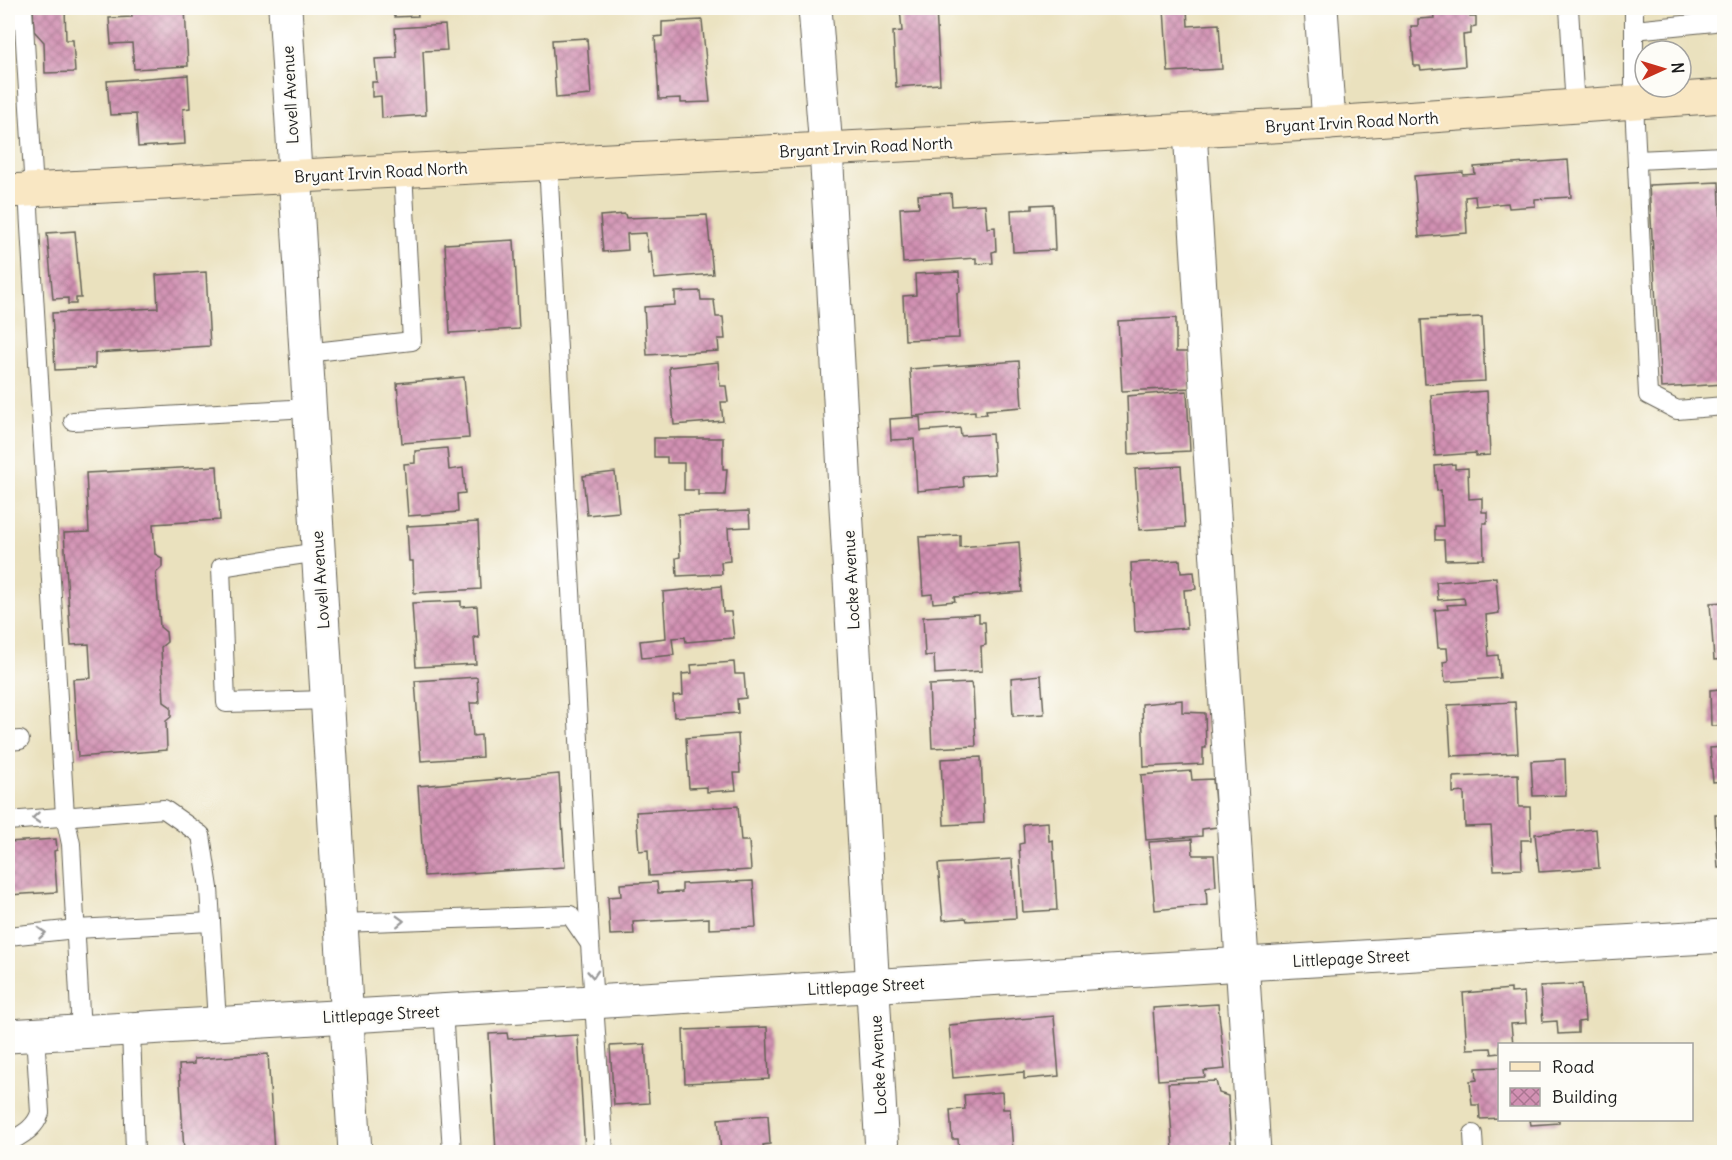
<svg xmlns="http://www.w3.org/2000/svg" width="1732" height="1160" font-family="Delius,sans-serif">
<defs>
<pattern id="building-cross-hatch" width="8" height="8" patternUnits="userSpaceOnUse" patternTransform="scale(1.5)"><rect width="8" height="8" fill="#d291b3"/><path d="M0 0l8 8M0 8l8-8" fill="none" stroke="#aa7691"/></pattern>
</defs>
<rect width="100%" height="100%" fill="#fdfcf7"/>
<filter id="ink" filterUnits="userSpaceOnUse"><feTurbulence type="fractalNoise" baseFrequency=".0167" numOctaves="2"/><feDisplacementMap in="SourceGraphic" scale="12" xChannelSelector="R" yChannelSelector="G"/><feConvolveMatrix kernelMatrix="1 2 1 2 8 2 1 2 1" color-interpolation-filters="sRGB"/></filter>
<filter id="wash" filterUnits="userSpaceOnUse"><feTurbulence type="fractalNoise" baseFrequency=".008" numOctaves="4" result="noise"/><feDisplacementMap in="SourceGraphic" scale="24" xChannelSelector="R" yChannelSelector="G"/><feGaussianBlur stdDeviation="1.35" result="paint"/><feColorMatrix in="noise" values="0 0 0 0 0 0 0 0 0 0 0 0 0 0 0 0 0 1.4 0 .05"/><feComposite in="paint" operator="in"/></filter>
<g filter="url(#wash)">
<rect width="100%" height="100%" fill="#eae1be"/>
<g id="blocks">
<g fill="url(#building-cross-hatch)">
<polygon points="33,8 65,8 66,40 73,40 75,72 45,73 44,42 34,31"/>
<polygon points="131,8 185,8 188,66 134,69 132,43 111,44 109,18 132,17"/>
<polygon points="393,8 417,8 418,16 394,17"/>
<polygon points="900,8 936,8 940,84 896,87 893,32 902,31"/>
<polygon points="1187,8 1188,26 1219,24 1222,69 1168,72 1164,9"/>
<polygon points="1470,8 1470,17 1476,17 1476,26 1471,27 1471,34 1463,35 1465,66 1421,70 1420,66 1414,66 1411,26 1418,26 1418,19 1434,18 1433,10"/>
<polygon points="702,20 710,102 681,103 681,98 659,99 655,37 662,36 662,22"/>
<polygon points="445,25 447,50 423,51 426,115 382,118 381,96 372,97 372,82 377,82 375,59 397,58 395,28"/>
<polygon points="587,38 591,95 556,98 552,40"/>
<polygon points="188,75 190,108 183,109 185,144 138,147 136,114 110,115 107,81"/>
<polygon points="1568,160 1571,197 1535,199 1535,206 1509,208 1508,203 1476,206 1475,196 1465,197 1467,233 1419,237 1414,176 1463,172 1463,175 1475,174 1474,167"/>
<polygon points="1719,182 1724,284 1724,384 1661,388 1649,185"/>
<polygon points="951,193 952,206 985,204 987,228 995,227 996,251 992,252 993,263 976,264 976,258 903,263 900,208 919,207 918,195"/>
<polygon points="1053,204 1055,250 1013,252 1011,210 1032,209 1032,205"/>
<polygon points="625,214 626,218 707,215 713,274 654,279 651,251 648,252 646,233 627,234 628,250 603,252 600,216"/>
<polygon points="75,231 81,298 76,298 76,304 68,304 68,298 53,299 47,233"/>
<polygon points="514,240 519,329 450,333 445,244"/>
<polygon points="206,272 210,346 95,353 95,368 55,370 52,313 158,308 156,275"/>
<polygon points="959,272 960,292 957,293 959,338 905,340 903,296 916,295 915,274"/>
<polygon points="700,291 701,300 714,300 716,317 723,317 725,339 718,339 719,351 647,355 644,307 675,305 675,292"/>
<polygon points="1482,317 1485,381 1425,384 1421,320"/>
<polygon points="1176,318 1176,352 1188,352 1190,388 1122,391 1118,321"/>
<polygon points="1019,361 1022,407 986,410 987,414 975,415 975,411 913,416 910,369"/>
<polygon points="718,362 720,386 726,386 728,402 721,402 723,421 674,425 669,367"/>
<polygon points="464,377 469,438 402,443 397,383"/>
<polygon points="1187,391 1190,451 1129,454 1127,396"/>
<polygon points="1487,391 1490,455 1476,456 1476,453 1435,456 1431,395"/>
<polygon points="920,417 921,431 960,428 961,436 992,434 995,474 963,476 964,487 917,491 914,439 891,440 890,419"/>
<polygon points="654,438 723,438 723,469 727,469 725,495 698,495 698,490 684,490 684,463 667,463 667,457 654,457"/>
<polygon points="447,448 449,470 463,468 465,493 457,494 458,512 408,516 404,464 415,463 415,451"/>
<polygon points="1455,464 1455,469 1468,468 1469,499 1482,498 1482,512 1487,512 1487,523 1483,523 1484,559 1445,560 1444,540 1435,540 1435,526 1443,526 1441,490 1437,491 1435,466"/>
<polygon points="217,466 220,520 153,524 155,554 162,558 162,567 156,573 160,627 166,632 167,642 161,647 164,702 171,707 171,717 166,721 167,750 78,757 73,679 91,678 89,644 71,645 64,533 89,532 86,473"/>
<polygon points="1181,466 1185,527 1139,530 1135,469"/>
<polygon points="615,472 619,512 587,515 583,476"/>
<polygon points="749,511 750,527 728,528 730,561 721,562 722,574 677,576 676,558 680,557 678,514"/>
<polygon points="478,522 481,589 414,593 413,561 409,561 407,526"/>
<polygon points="960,535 960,547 1019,542 1022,592 954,597 955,601 933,603 932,594 923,595 919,537"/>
<polygon points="1180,560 1181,573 1194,572 1196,589 1184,590 1187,628 1135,632 1131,563"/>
<polygon points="1496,577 1499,613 1486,615 1489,656 1498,655 1500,678 1445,682 1443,662 1448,661 1447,648 1438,648 1435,610 1448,609 1447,605 1465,604 1464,598 1438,600 1436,582"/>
<polygon points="721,586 723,612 731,612 734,638 686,642 685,637 672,638 674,655 642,658 640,641 666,638 663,592"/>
<polygon points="461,601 461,607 477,606 479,638 474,637 476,664 416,667 412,603"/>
<polygon points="1724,602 1724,659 1714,660 1710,603"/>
<polygon points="979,614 979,622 985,622 986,645 981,646 982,671 935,674 934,655 925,656 923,617"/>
<polygon points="734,662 735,674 744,674 746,698 737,699 738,713 674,717 673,696 683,695 682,674 692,673 691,665"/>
<polygon points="1720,662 1724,662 1724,726 1711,726 1710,690 1720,689"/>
<polygon points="1041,675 1044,714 1013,716 1011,678"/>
<polygon points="477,677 479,703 470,703 473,736 481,735 482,757 421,761 415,681"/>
<polygon points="971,683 972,689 973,689 976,746 932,748 929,685"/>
<polygon points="1182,700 1182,712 1205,713 1206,748 1203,748 1203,764 1144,767 1142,704"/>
<polygon points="1515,702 1518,753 1451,756 1448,705"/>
<polygon points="738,734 740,773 734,773 736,790 707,792 707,787 689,788 686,738"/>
<polygon points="1724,747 1724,781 1713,782 1710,748"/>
<polygon points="981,757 984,823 944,825 941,759"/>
<polygon points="1565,759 1566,795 1533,796 1531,761"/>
<polygon points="1191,771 1192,780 1213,779 1217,827 1202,829 1202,836 1146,840 1141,775"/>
<polygon points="559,774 565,867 424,876 418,786"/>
<polygon points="1518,774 1519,807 1530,807 1531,840 1521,840 1522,869 1494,870 1491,826 1465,827 1464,792 1453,793 1453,777"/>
<polygon points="738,806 741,841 749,841 751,870 649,876 648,850 639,851 636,812"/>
<polygon points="1715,815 1724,815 1724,868 1718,868"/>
<polygon points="1048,822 1049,841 1053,840 1057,910 1023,912 1019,844 1024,843 1023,824"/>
<polygon points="1596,829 1599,868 1539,872 1535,834"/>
<polygon points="56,839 57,850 54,851 57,892 8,895 8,842"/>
<polygon points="1192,839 1193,855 1214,855 1216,886 1206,888 1207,905 1155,910 1149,842"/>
<polygon points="1012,859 1016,918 967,921 966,918 943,920 938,864"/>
<polygon points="753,881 756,927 709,929 709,918 633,922 634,934 610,935 608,897 621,896 620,884 657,882 658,893 682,892 682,884"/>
<polygon points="1582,984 1585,1021 1578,1022 1578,1033 1558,1034 1557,1021 1543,1022 1540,986"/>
<polygon points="1511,989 1511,993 1524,992 1526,1023 1511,1024 1513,1044 1500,1044 1500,1053 1492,1054 1491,1048 1467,1049 1463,993"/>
<polygon points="1218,1004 1225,1069 1204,1071 1205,1077 1158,1080 1153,1008"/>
<polygon points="1054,1016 1059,1076 1024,1079 1024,1072 953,1078 949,1025"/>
<polygon points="767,1027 769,1079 685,1083 683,1030"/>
<polygon points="507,1033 508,1039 578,1035 585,1152 496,1152 489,1034"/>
<polygon points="645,1044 649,1103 614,1105 610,1046"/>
<polygon points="268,1054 274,1152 184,1152 179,1065 194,1064 194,1059"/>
<polygon points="1500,1067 1500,1118 1480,1119 1479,1105 1472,1105 1470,1081 1477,1080 1476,1068"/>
<polygon points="1216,1081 1219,1093 1228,1096 1231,1145 1173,1150 1168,1083"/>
<polygon points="1002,1092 1003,1109 1010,1109 1013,1152 959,1152 958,1139 952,1139 950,1110 965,1109 964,1095"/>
<polygon points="768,1115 770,1144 763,1145 764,1152 721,1152 718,1119"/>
<polygon points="1530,1120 1559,1120 1559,1123 1531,1125"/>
</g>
</g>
</g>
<g filter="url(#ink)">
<use href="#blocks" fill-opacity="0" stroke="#646155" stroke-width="1.5"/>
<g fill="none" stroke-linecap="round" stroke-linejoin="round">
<g stroke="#646155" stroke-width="20">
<g id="service">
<polyline points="23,8 33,174 28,190 30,227 65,816 71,844 81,1032"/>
<polyline points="1569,8 1575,108"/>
<polyline points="1634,8 1634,103 1648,395 1677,410 1724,406"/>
<polyline points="1634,30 1714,22 1724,11"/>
<polyline points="1637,160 1724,156"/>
<polyline points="548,163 590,944"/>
<polyline points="306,353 412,341 403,171"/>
<polyline points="73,421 309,408"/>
<polyline points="318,552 221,567 226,703 327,700"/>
<polyline points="8,741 20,740"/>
<polyline points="8,821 164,809 201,835 209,888 217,1023"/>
<polyline points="341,923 570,915 590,944 604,1152"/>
<polyline points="8,936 76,929 211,922"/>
<polyline points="443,1010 452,1152"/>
<polyline points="131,1029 135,1152"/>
<polyline points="1473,1134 1474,1152"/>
<path d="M8 1143C21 1135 35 1129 40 1113L35 1034"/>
</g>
</g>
<g stroke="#646155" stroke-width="35">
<g id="minor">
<polyline points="285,8 355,1152"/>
<polyline points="815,8 826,149 882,1152"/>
<polyline points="1321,8 1329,123"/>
<polyline points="1190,131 1254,1152"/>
<polyline points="8,1036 1724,936"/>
</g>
</g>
<g stroke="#646155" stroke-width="35">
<polyline id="secondary" points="8,191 1329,123 1724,96"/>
</g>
<use href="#service" stroke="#fff" stroke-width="18"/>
<use href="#minor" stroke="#fff" stroke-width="33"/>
<use href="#secondary" stroke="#f9e7c3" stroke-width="33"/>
</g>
<defs><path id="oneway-chevron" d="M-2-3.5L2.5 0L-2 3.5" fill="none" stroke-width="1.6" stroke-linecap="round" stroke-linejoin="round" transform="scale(1.5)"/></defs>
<g stroke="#999">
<use href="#oneway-chevron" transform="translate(36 818) rotate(175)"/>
<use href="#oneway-chevron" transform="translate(400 921) rotate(-2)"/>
<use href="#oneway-chevron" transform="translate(42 933) rotate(-5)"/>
<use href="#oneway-chevron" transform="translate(593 974) rotate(86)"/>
</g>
</g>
<g text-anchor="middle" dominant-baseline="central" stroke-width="4.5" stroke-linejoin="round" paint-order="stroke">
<g font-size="16" fill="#1c1c1c" stroke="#fdfcf7">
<text transform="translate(290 95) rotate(-93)">Lovell Avenue</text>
<text transform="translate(1352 122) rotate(-3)">Bryant Irvin Road North</text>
<text transform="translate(866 147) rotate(-3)">Bryant Irvin Road North</text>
<text transform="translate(381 172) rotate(-3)">Bryant Irvin Road North</text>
<text transform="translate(320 580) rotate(-94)">Lovell Avenue</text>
<text transform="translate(851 580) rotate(-93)">Locke Avenue</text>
<text transform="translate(1351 958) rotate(-3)">Littlepage Street</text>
<text transform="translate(866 986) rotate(-3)">Littlepage Street</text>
<text transform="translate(381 1014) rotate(-3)">Littlepage Street</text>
<text transform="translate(878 1065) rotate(-93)">Locke Avenue</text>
</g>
</g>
<rect width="1732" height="1160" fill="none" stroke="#fdfcf7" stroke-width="30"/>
<rect x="1498" y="1043" width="195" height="78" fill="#fdfcf7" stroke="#a3a29f" stroke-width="1.5"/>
<rect x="1510" y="1062" width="30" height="9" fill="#f9e7c3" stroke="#a3a29f" stroke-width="1.5"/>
<text x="1552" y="1073" font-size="18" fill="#1c1c1c">Road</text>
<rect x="1510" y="1088" width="30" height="18" fill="url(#building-cross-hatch)" stroke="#a3a29f" stroke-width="1.5"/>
<text x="1552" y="1103" font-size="18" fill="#1c1c1c">Building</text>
<g transform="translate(1663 69) rotate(86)"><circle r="28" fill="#fdfcf7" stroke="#a3a29f" stroke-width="1.5"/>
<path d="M0-4.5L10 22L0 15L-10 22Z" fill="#c8321e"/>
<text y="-9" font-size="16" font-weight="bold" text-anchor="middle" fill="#1c1c1c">N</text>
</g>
</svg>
